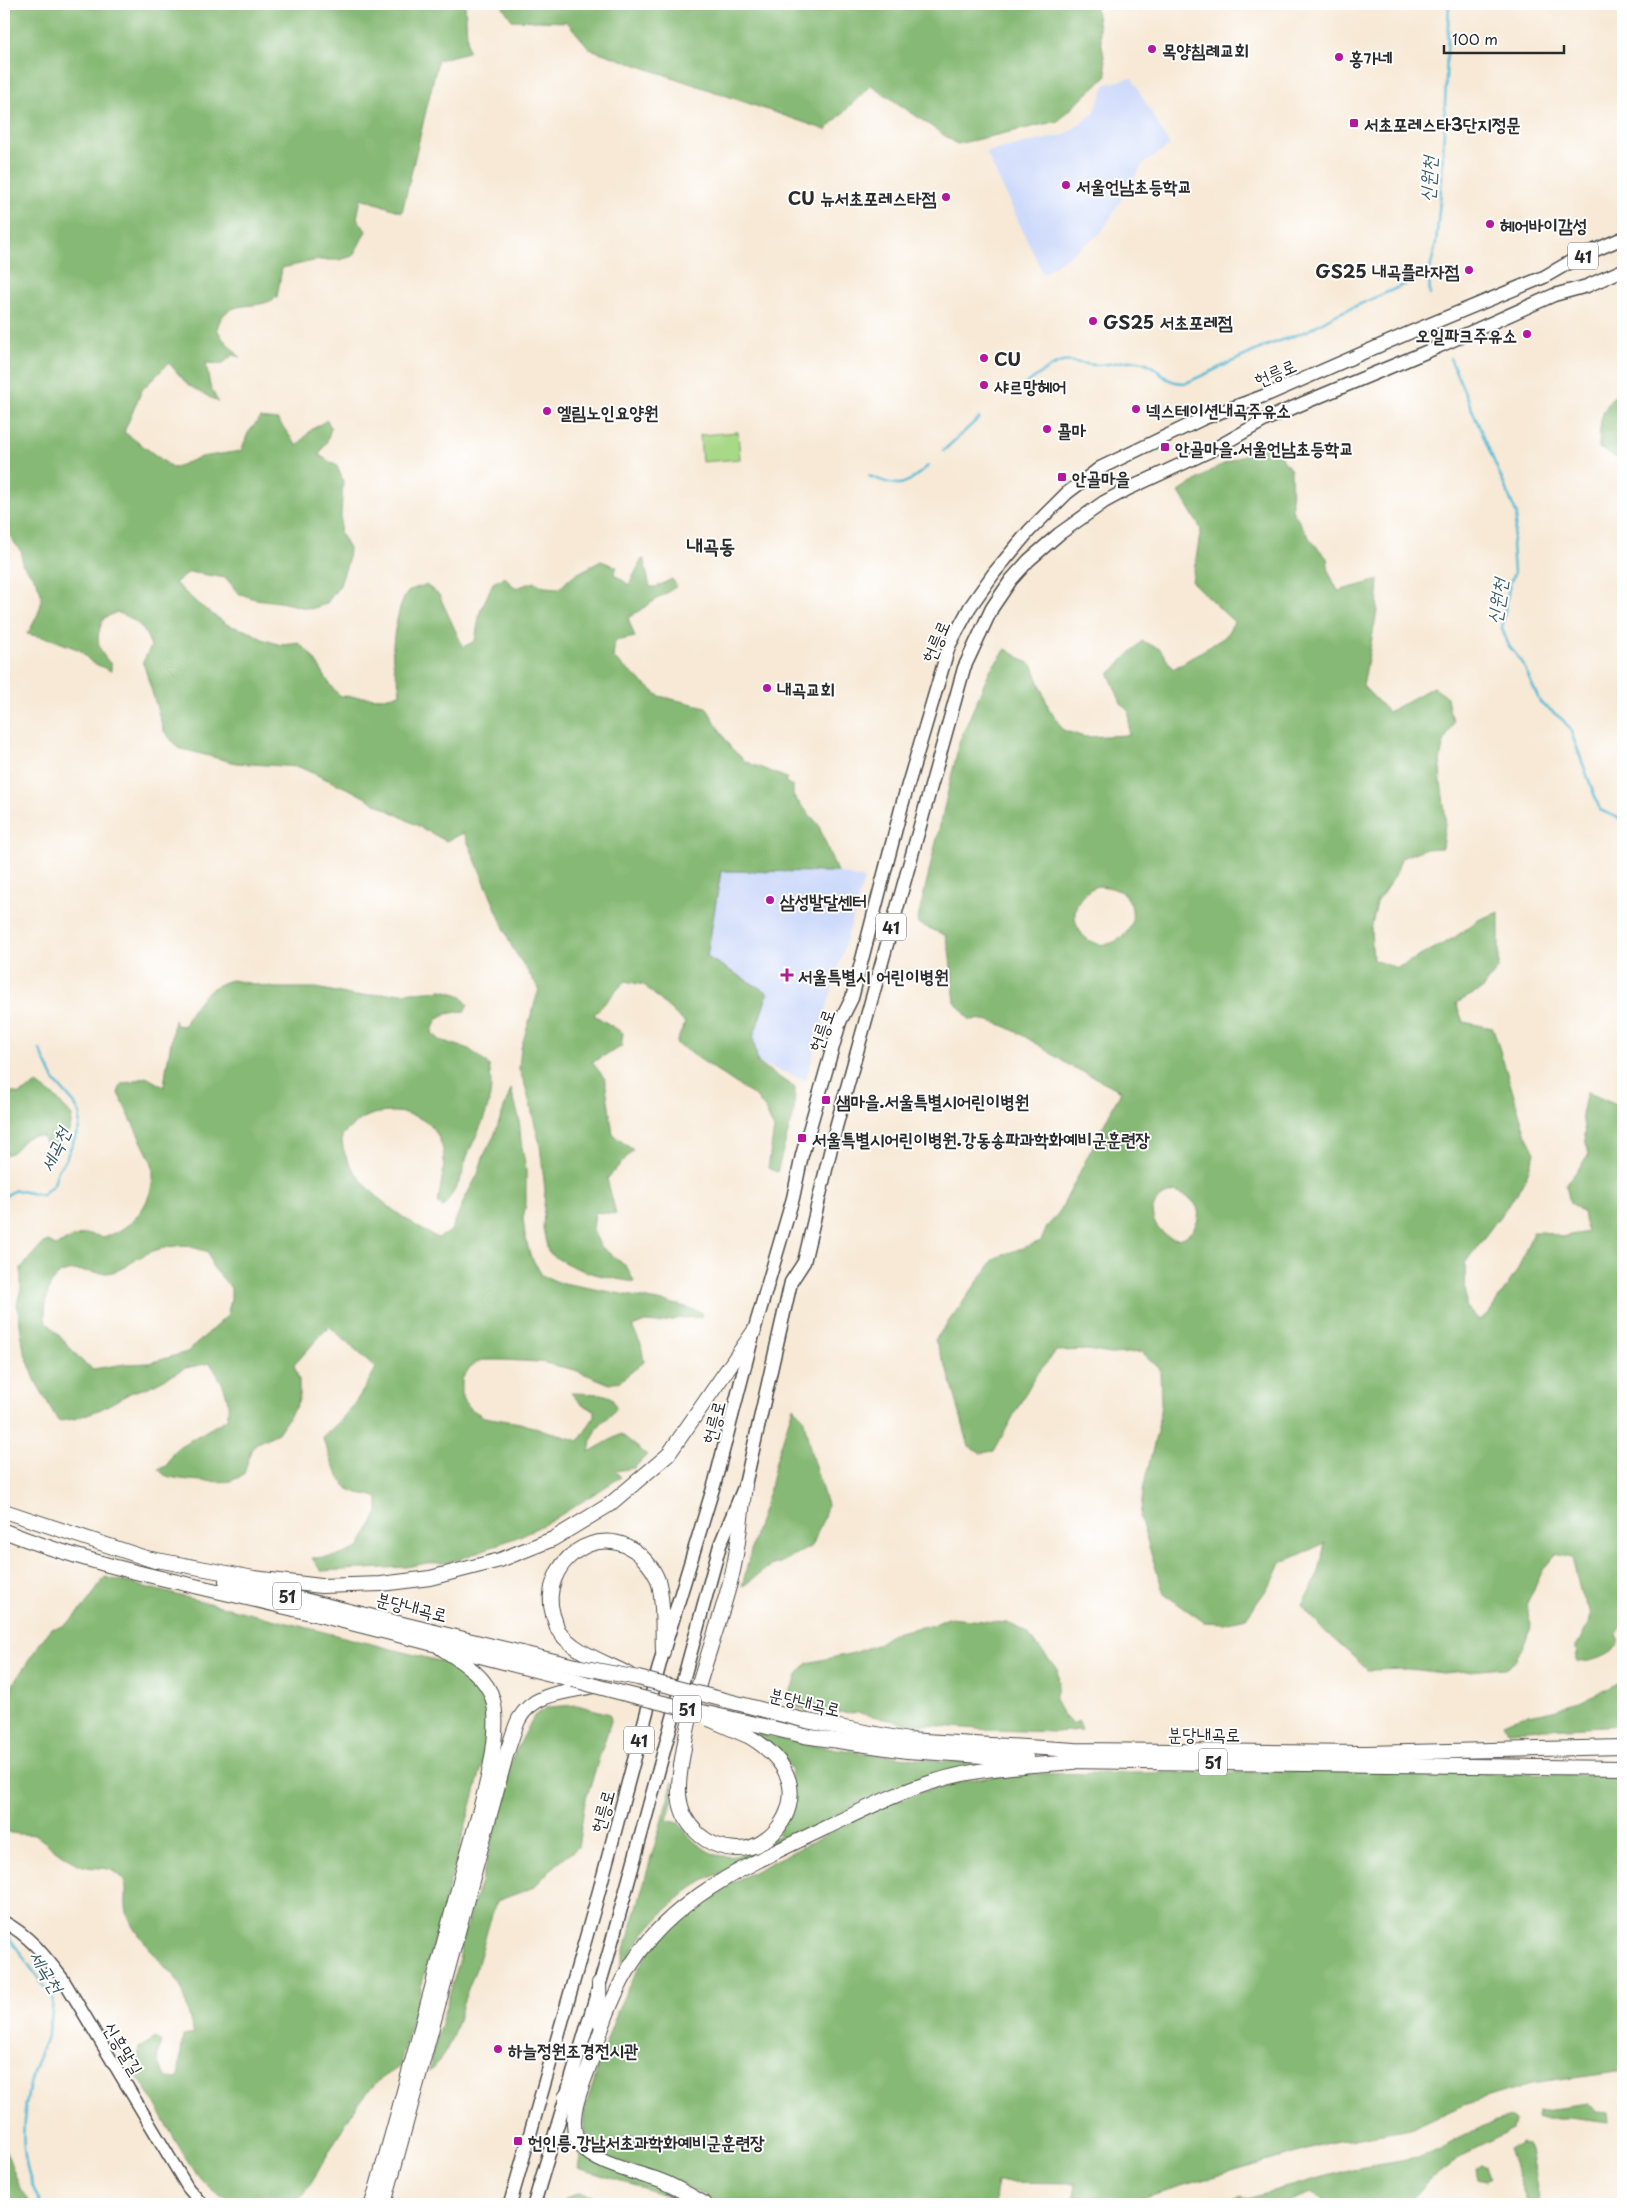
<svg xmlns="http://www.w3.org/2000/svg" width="1627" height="2208" font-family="'Playpen Sans','Poor Story',sans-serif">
<rect width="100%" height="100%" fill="#fff"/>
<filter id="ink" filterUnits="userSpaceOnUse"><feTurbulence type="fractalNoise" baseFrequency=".02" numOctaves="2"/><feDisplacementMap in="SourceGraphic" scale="10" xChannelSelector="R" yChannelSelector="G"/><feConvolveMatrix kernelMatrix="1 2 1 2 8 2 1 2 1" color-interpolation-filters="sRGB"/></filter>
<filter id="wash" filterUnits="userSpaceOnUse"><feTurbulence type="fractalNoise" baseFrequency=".0096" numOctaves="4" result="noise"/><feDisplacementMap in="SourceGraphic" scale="20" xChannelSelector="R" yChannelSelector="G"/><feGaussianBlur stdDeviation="1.12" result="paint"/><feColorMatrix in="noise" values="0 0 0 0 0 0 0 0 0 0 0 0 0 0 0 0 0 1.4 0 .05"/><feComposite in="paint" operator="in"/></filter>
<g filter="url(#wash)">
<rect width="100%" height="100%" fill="#f7e9d6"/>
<g fill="#cedafa">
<polygon points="1132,78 1170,146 1143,164 1101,233 1043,274 986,152 1065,135 1094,113 1106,84"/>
<polygon points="721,870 837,872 864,879 806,1080 758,1063 753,1038 768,993 707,957"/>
</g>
<polygon fill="#a8d987" stroke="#6a8259" points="738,432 740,459 702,462 700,435"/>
<g fill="#86b974" stroke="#587250" fill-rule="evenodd">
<path d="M4 4H465L468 52 438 60 402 212 361 198 357 218 366 231 353 256 339 260H317L282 268 277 297C256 313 225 295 217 329L223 339 240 357 233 355 222 364 206 363 210 386 218 402 188 385 169 363 142 390 124 432 173 468 201 457 241 451 248 433 260 418 278 420 297 446 311 430 327 420 331 428 327 441 319 455 337 466 343 481 340 533 349 548 348 561 340 585 326 604 311 609 280 602 255 599 238 593 226 578 189 572 175 583 198 604 228 625 251 632 262 639 281 645 298 643C319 657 322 679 340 696L384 698 400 694C400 680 394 673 393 660 391 645 398 603 408 592 412 588 421 587 426 585L439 595 463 647 475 641 480 612 493 583 505 577 515 588 535 582 544 587 560 588 571 577 601 561 617 567 614 574 629 585 642 559 645 560 646 570 650 587H656L672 579 677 586 628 618 635 637 615 641 613 658 659 696 706 707 730 747 746 762 787 778 785 782 793 786V796L818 824 837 872 721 871 707 957 768 993 753 1038 758 1063 795 1088 794 1111 777 1172 768 1168 774 1129 765 1109 756 1097 676 1043 685 1023 644 985 625 981 594 1015 623 1033 621 1047 592 1062 605 1079 613 1135 633 1150 607 1179 616 1214 595 1212 593 1230 600 1246 627 1267 634 1282C604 1277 572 1271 548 1252L543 1228 545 1190 540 1145 526 1088 519 1069 521 1048 539 989 512 947 464 833 446 841 353 791 299 767 236 763 178 748 164 731 143 662 151 646C143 625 137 621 117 612L104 618C95 636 96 650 111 664V671L91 662 80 650 51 639 27 634C46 603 48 591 22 564V553L9 535H4Z"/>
<polygon points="501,4 1095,4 1107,75 1058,121 957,144 871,85 826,130 590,49 567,22 512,20"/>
<path d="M1623 388V461L1599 448C1600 419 1600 408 1623 388Z"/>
<path d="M1270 443 1291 470 1292 510 1310 539 1327 558 1329 573 1338 591 1379 580 1377 611 1363 686 1388 712 1433 687 1447 697 1449 709 1454 722C1433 757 1441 775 1445 813 1446 824 1443 836 1442 848L1424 849 1401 858 1396 874 1377 902 1371 930 1373 960 1397 968 1454 938 1478 920 1499 912V967L1481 990 1456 1003 1463 1022 1493 1028 1526 1135 1535 1153 1523 1185 1465 1263 1466 1306 1479 1320 1489 1313 1517 1271 1533 1232H1544L1561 1237 1587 1232 1583 1212 1570 1203 1566 1185 1588 1156 1582 1114 1587 1092 1623 1108V1626L1617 1635 1620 1642C1610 1655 1593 1661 1577 1661L1576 1646 1589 1624 1591 1615 1580 1590 1572 1558 1556 1554 1544 1568 1526 1605 1532 1628 1516 1660 1505 1668 1442 1673 1411 1669 1367 1670C1346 1648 1319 1630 1302 1605L1319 1573 1325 1543 1281 1563 1274 1579 1246 1618 1225 1623 1204 1622 1164 1594 1140 1518 1144 1485 1158 1428 1161 1403 1160 1369 1142 1352 1110 1354 1088 1350 1056 1351 1034 1378 994 1451 980 1453 969 1447 950 1377 935 1340 995 1258 1041 1241 1047 1227 1060 1211 1121 1091C1104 1081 1086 1074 1069 1065 1042 1049 1002 1015 970 1020L955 1002 949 949 945 935 917 923 960 740 990 670 1006 649 1033 666 1049 709 1063 730 1084 737 1129 735V712L1121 703 1109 674 1142 641 1160 649 1173 669 1225 637 1234 622 1192 582 1201 529 1179 492 1217 467ZM1097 886C1120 887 1135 896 1132 921 1131 928 1125 935 1119 939 1086 962 1051 906 1097 886ZM1174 1192C1192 1196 1206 1209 1194 1228 1172 1262 1125 1204 1174 1192Z"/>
<path d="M232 980 275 988H317L355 996 442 990 460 995 468 1005 465 1011C447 1014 436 1012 432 1033L440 1040 469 1049 489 1065C496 1102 482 1122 468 1154 464 1163 464 1172 460 1180 456 1190 449 1198 443 1207L438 1204C440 1185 448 1162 441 1143 432 1115 400 1108 374 1114 361 1117 351 1127 342 1135 339 1176 405 1222 438 1238L450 1232 454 1224 465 1198 478 1174 484 1155 494 1136 511 1089 519 1118 521 1142 526 1169V1204L523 1218 525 1235 530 1255 542 1275 558 1282 679 1305 701 1312V1317L681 1318 658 1323 645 1322 632 1327 641 1344 644 1362 620 1381 610 1384 575 1370 541 1362 503 1360H481L470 1367 462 1379V1397L471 1409 484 1417 520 1423 579 1441 594 1417V1410L581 1404 571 1393 602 1394 611 1397 616 1407C613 1415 608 1417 602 1422 595 1431 591 1441 589 1452L621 1434 647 1455 634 1468 615 1471 621 1477 551 1521 520 1536 457 1560 443 1563H427L406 1567 321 1571 312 1558 338 1556 359 1548 378 1513V1498C368 1493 357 1495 349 1489 337 1480 328 1451 322 1437 345 1420 363 1393 376 1368L329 1326 294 1365 299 1380V1399L296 1406 278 1433 257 1443 251 1450 244 1474C239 1477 235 1480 230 1481 221 1483 176 1480 167 1476 164 1475 161 1472 158 1469L167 1466 173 1452 180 1446 227 1419C232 1398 221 1379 210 1363L185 1368 149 1387 132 1392 101 1409 74 1419 58 1421 36 1382 24 1351 17 1304 21 1289V1268L43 1243 49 1241 55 1246C65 1242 78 1234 88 1234 95 1234 101 1238 107 1236 137 1227 158 1194 152 1163L118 1093 122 1083 132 1082 146 1077 164 1087C166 1064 172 1043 174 1020L175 1025 184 1026C193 1004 209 985 232 980ZM185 1245 208 1252 212 1266 231 1288V1300L227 1316 187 1352 150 1363 125 1364 93 1369 83 1362 45 1320C45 1306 46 1286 57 1276 70 1265 92 1274 107 1273 122 1272 134 1259 148 1253 160 1248 172 1246 185 1245Z"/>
<path d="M37 1084 55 1097 72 1116 70 1130 53 1150 47 1147 43 1137C20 1130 22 1153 4 1155V1090L19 1094Z"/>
<polygon points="793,1407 803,1417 812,1457 827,1505 824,1517 812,1546 780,1563 770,1566 742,1587 756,1530 769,1492 776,1461"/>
<path d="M105 1577 447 1663C464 1673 486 1686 490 1708 492 1720 488 1736 487 1748L399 2067C392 2072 383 2077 377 2082 342 2117 326 2166 296 2204 270 2204 237 2206 214 2191 189 2174 165 2118 148 2092 143 2083 135 2077 132 2066L138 2060 139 2048 156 2038 161 2043C155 2060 157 2064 168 2078L178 2079 183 2036 194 2034C188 2017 187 1998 179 1983 176 1977 171 1973 166 1968 156 1956 130 1927 127 1912 123 1897 132 1884 117 1873 106 1865 92 1870 80 1865 63 1858 50 1845 35 1835 22 1833 16 1836 4 1830V1709C9 1687 18 1677 29 1660 36 1649 43 1638 52 1628 71 1631 95 1591 105 1577Z"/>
<polygon points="948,1618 1007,1623 1025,1631 1057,1669 1059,1682 1055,1700 1063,1715 1072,1724 1079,1721 1082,1730 1055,1732 990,1730 903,1723 859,1713 809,1711 793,1706 785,1698 794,1684 798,1673 807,1663 854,1653 876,1645 894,1633 935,1624"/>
<path d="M1623 1679V1725L1507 1731 1503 1723C1524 1714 1546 1713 1567 1706 1586 1700 1607 1691 1623 1679Z"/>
<path d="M577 1705 610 1714 611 1721 585 1802 578 1847 550 1870 534 1887 497 1901C489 1920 485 1940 479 1960 474 1976 466 1991 462 2007 454 2032 449 2054 429 2072L432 2054 459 1962 463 1934 482 1879 512 1759 534 1716 548 1707Z"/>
<path d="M749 1732C825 1750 904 1759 982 1764 954 1771 925 1776 898 1787 849 1806 805 1833 759 1856 734 1868 706 1876 685 1893 657 1916 634 1943 618 1974L673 1781 672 1803 667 1820 679 1823C691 1842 714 1862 738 1855 751 1852 765 1843 778 1837L792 1770C781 1751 768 1742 749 1732Z"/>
<path d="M1362 1771 1623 1776V2071L1531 2084 1463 2105 1411 2129 1331 2143 1137 2199 1124 2204H1073L1076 2183 997 2182 995 2202 993 2204H722L673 2181 601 2155C590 2146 582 2132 584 2118 584 2106 591 2092 594 2081 608 2035 623 1987 652 1948 669 1924 697 1904 722 1888L886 1804 935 1788 975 1779 1020 1774Z"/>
<polygon points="1587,2104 1598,2112 1607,2113 1608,2123 1570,2118 1537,2118 1538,2111"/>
<polygon points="1510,2118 1515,2122 1513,2130 1464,2154 1427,2182 1404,2204 1381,2201 1330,2204 1312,2193 1290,2201 1286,2204 1215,2204 1242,2196 1243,2199 1353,2169 1418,2158 1484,2126"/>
<polygon points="1522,2143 1527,2144 1530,2149 1540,2204 1529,2204 1509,2150"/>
<polygon points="4,2146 19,2185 31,2204 4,2204"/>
<polygon points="581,2152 658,2184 694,2204 578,2168"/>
<polygon points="1480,2164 1486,2167 1490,2178 1486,2181 1478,2179 1476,2169"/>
<polygon points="578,2193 582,2193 622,2204 572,2204 565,2199"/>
</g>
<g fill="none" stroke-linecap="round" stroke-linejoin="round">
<g stroke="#59bbd7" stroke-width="2.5">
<polyline points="1430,295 1429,274 1436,243 1442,178 1449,4"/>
<polyline points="1450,358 1517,515 1512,545 1514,573 1509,587 1502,629 1509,646 1522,662 1540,702 1563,720 1570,729 1600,810 1623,820"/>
<path d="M1023 386C1035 378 1048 366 1062 362 1073 360 1085 365 1096 365 1112 365 1132 357 1146 363 1163 371 1162 383 1186 383L1266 346 1307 331 1333 316 1429 274"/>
<polyline points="943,451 979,418"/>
<path d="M869 476C901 488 902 488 928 466"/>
<polyline points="4,1197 15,1190 42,1195 54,1184 58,1170 65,1161 79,1128 80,1114 74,1103 54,1080 40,1050"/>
<path d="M4 1930 53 1999C52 2009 52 2020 49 2030 45 2044 37 2058 33 2073 20 2118 18 2162 41 2204"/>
</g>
</g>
</g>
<g filter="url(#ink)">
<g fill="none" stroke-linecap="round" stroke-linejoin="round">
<g stroke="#4a4845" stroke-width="14">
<path id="secondary" d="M4 1922C29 1935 45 1956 63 1979L188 2188 202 2204"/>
</g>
<g stroke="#4a4845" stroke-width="15">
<g id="primary">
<polyline points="510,2204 595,1906 663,1652 715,1482 754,1331 793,1198 802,1155 840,1022 852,998 902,805 949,646 970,607 994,573 1029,531 1067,493 1100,468 1202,419 1269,394 1411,332 1544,277 1577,258 1623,238"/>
<polyline points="534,2204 608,1956 720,1545 745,1485 791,1282 804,1262 836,1127 964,668 992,608 1011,580 1029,560 1059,534 1104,502 1128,489 1214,449 1267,419 1306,402 1433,349 1554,295 1587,286 1623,270"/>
</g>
</g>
<g stroke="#4a4845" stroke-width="16">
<g id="highway">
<path d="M745 1485C741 1515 739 1546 732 1575 718 1631 695 1685 685 1742 682 1759 678 1777 679 1795 682 1826 706 1848 737 1849 769 1850 798 1813 789 1781 783 1761 768 1748 750 1737"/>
<polyline points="4,1511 155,1561"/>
<path d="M4 1531C91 1566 186 1583 277 1605 375 1628 473 1655 571 1679"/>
<polyline points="146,1558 254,1578 321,1586 381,1584 430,1578 500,1560 553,1539 609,1505 668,1455 754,1331"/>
<polyline points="226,1581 575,1666"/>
<path d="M628 1674C605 1662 573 1652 558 1630 556 1625 555 1620 553 1615 538 1564 599 1517 641 1556 649 1564 656 1572 659 1584 664 1605 662 1630 663 1652"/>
<polyline points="807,1721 908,1740 1075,1750 1366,1753 1623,1747"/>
<polyline points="804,1736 907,1751 1027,1759"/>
<polyline points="1064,1761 1623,1768"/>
<polyline points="599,1983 600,2023"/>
<polyline points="565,2097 584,2075"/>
<path d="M372 2204C405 2092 434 1980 464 1867 475 1824 504 1742 493 1700 487 1676 461 1661 441 1648"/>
<path d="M384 2204 507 1752C511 1741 514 1729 519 1719 534 1692 568 1692 594 1686"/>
<path d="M705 2204C691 2196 676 2187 661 2181 639 2173 595 2164 581 2146 563 2121 584 2084 592 2058 605 2016 620 1974 650 1939 694 1887 765 1857 825 1828 861 1811 898 1792 936 1781 980 1767 1027 1766 1073 1762"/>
</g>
</g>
<use href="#secondary" stroke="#fff" stroke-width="11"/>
<use href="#primary" stroke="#fff" stroke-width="12"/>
<use href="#highway" stroke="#fff" stroke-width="14"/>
<g stroke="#4a4845" stroke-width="16" stroke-linecap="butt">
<g id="highway-bridge">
<polyline points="575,1666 638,1678 807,1721"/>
<path d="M571 1679C647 1702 727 1716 804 1736"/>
<polyline points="709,1719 750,1737"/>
</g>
</g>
<use href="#highway-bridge" stroke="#fff" stroke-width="14"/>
</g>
</g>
<g fill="#b5179e" stroke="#fff" stroke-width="2">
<circle cx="1152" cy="49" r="5"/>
<circle cx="1339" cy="57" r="5"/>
<rect x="1349" y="118" width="10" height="10" rx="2.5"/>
<circle cx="1066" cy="185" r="5"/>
<circle cx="946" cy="197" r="5"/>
<circle cx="1490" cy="224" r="5"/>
<circle cx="1469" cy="270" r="5"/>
<circle cx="1093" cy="321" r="5"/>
<circle cx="1527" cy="334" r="5"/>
<circle cx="984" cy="358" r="5"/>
<circle cx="984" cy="385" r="5"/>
<circle cx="1136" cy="409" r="5"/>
<circle cx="547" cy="411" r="5"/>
<circle cx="1047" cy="429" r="5"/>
<rect x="1160" y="442" width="10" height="10" rx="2.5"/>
<rect x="1057" y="472" width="10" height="10" rx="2.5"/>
<circle cx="767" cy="688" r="5"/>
<circle cx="770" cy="900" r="5"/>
<path d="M784.5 967.5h5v5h5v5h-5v5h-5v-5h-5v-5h5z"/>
<rect x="821" y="1095" width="10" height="10" rx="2.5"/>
<rect x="797" y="1133" width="10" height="10" rx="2.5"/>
<circle cx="498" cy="2049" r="5"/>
<rect x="513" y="2136" width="10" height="10" rx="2.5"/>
</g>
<g text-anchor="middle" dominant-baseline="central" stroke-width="4" stroke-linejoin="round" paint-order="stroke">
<g fill="#fff" stroke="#6b6b6b" stroke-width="1">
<rect x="1568" y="242.5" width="30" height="27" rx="4"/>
<rect x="876" y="913.5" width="30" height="27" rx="4"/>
<rect x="273" y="1582.5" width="28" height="27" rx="4"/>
<rect x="673" y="1695.5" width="28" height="27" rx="4"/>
<rect x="624" y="1726.5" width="30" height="27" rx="4"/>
<rect x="1199" y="1748.5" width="28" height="27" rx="4"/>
</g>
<g font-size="16" font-weight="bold" fill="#2b2b2b">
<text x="1583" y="256">41</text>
<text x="891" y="927">41</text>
<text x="287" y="1596">51</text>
<text x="687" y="1709">51</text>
<text x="639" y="1740">41</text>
<text x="1213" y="1762">51</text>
</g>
<g font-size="18" font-weight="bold" fill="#2b2b2b" stroke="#fff" text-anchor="start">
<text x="1162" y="49">목양침례교회</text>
<text x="1349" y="57">홍가네</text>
<text x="1364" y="123">서초포레스타3단지정문</text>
<text x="1076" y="185">서울언남초등학교</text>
<text x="936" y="197" text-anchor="end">CU 뉴서초포레스타점</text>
<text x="1500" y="224">헤어바이감성</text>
<text x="1459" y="270" text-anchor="end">GS25 내곡플라자점</text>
<text x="1103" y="321">GS25 서초포레점</text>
<text x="1517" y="334" text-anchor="end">오일파크주유소</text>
<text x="994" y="358">CU</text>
<text x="994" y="385">샤르망헤어</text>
<text x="1146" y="409">넥스테이션내곡주유소</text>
<text x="557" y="411">엘림노인요양원</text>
<text x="1057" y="429">콜마</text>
<text x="1175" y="447">안골마을.서울언남초등학교</text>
<text x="1072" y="477">안골마을</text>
<text x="777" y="688">내곡교회</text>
<text x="780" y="900">삼성발달센터</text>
<text x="798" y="975">서울특별시 어린이병원</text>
<text x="836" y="1100">샘마을.서울특별시어린이병원</text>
<text x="812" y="1138">서울특별시어린이병원.강동송파과학화예비군훈련장</text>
<text x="508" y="2049">하늘정원조경전시관</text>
<text x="528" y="2141">헌인릉.강남서초과학화예비군훈련장</text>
</g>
<g font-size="18" fill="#2b2b2b" stroke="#fff">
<text transform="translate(1275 372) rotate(-23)">헌릉로</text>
<text transform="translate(935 641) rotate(-67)">헌릉로</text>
<text transform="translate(821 1030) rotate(-71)">헌릉로</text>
<text transform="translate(713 1422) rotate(-76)">헌릉로</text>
<text transform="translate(412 1606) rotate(14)">분당내곡로</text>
<text transform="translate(805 1701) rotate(13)">분당내곡로</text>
<text x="1204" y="1733">분당내곡로</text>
<text transform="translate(602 1811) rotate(-75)">헌릉로</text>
<text transform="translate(124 2048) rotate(59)">신흥말길</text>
</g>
<g font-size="19" font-style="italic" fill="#3b5d67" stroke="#fff">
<text transform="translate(1427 179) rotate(-86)">신원천</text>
<text transform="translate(1496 601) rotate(-81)">신원천</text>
<text transform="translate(54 1149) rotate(-66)">세곡천</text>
<text transform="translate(47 1971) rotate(58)">세곡천</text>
</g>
<g font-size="20" font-weight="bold" fill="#2b2b2b" stroke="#fff">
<text x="711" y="545">내곡동</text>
</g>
</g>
<rect width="1627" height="2208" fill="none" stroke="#fff" stroke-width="20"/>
<path d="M1444 45v8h120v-8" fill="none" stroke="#2b2b2b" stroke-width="2.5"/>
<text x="1452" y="45" font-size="15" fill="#2b2b2b" stroke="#ffffff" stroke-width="4" paint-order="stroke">100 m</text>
</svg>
